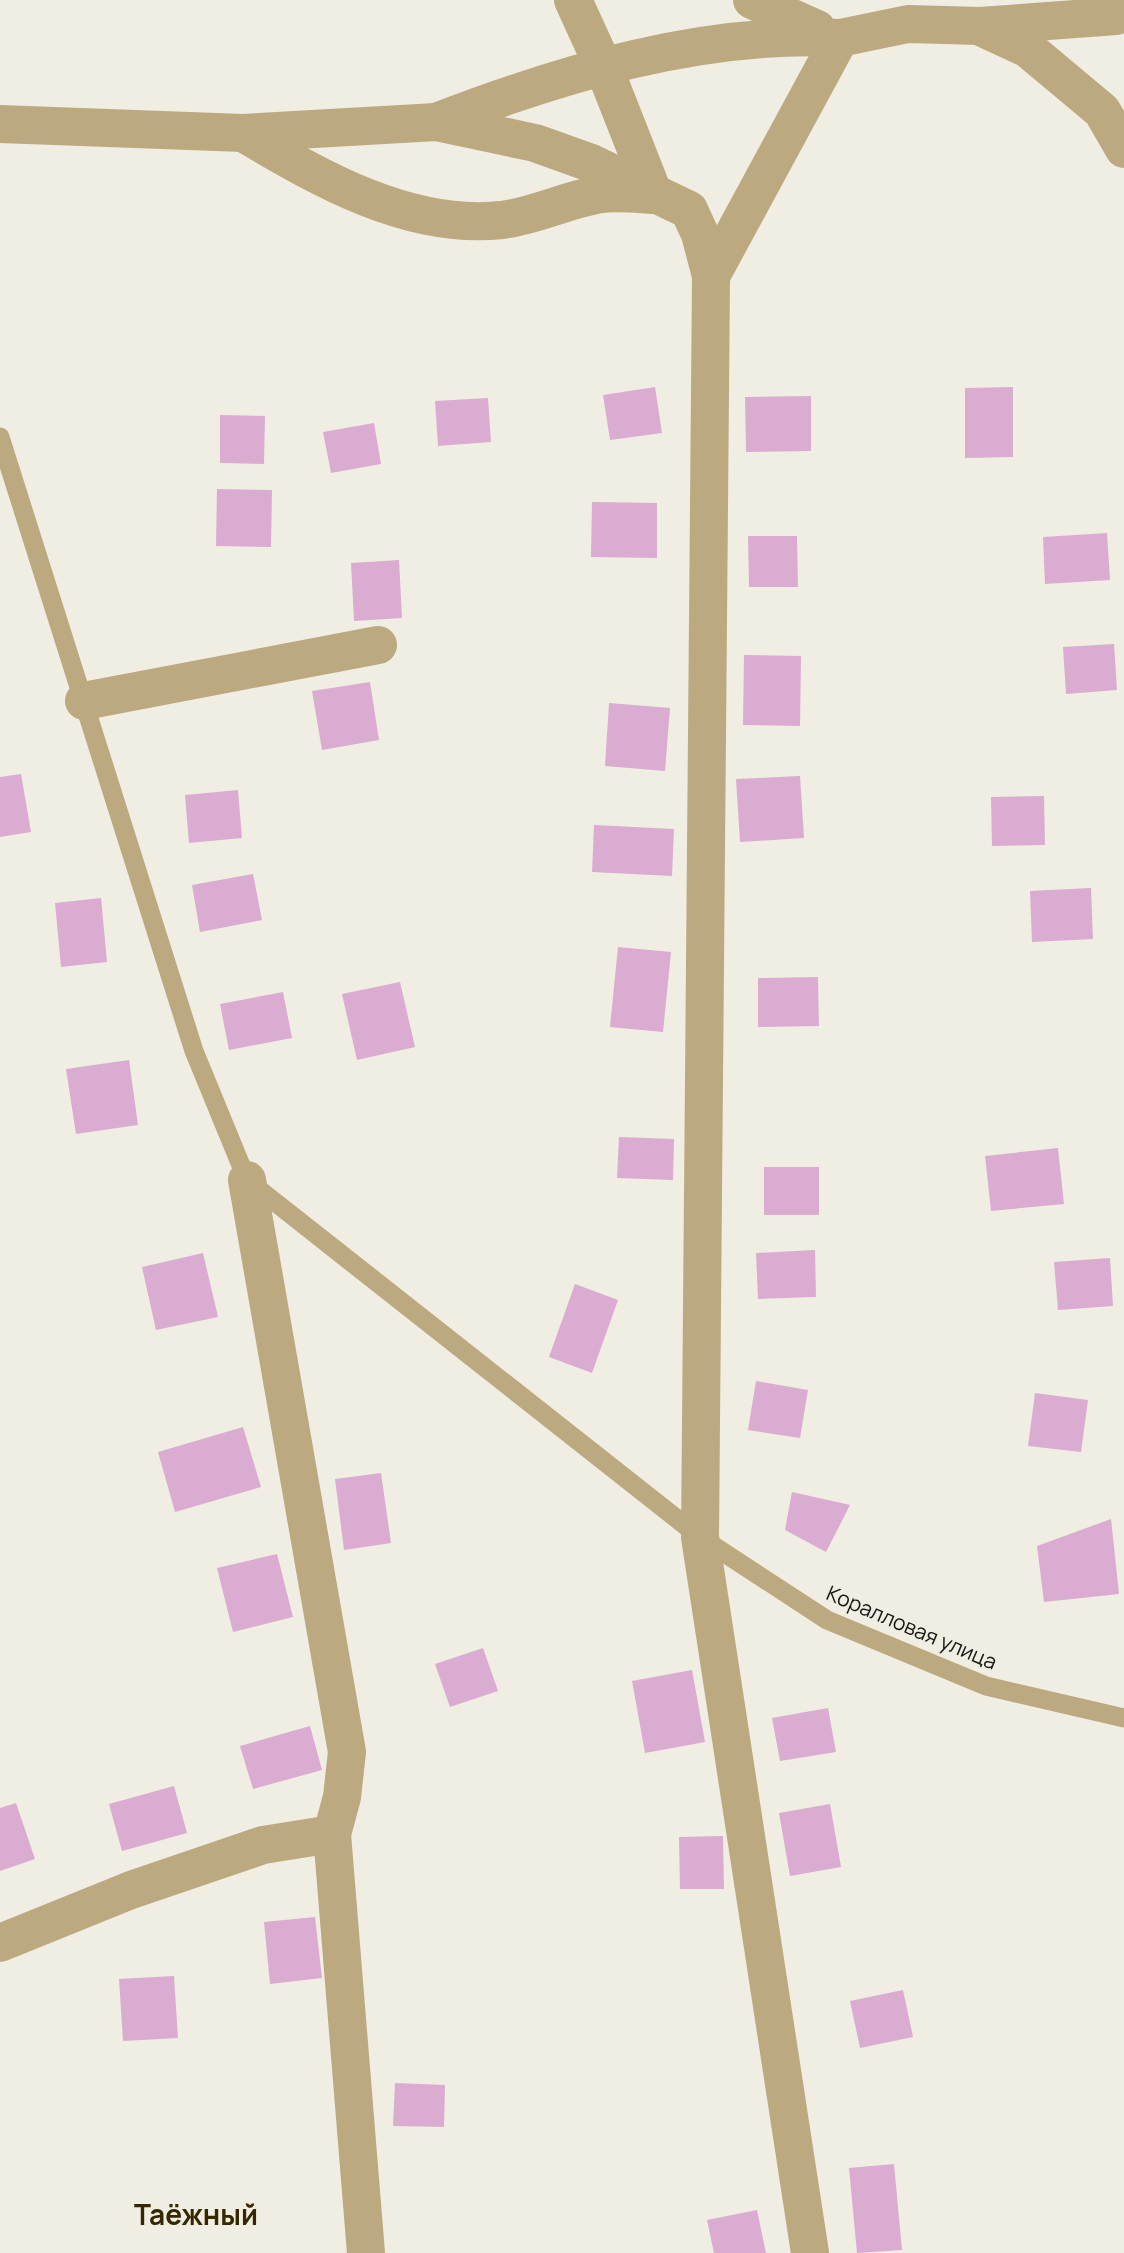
<svg xmlns="http://www.w3.org/2000/svg" width="1124" height="2253" font-family="Manrope,sans-serif">
<rect width="100%" height="100%" fill="#f0ede2"/>
<g fill="#daacd2">
<polygon points="655,387 662,433 610,440 603,395"/>
<polygon points="1013,387 1013,457 965,458 965,388"/>
<polygon points="811,396 811,451 746,452 745,397"/>
<polygon points="488,398 491,442 438,446 435,401"/>
<polygon points="220,415 265,416 264,464 220,463"/>
<polygon points="374,423 381,464 331,473 323,432"/>
<polygon points="217,489 272,490 271,547 216,546"/>
<polygon points="592,502 657,503 657,558 591,557"/>
<polygon points="1107,533 1110,580 1045,584 1043,537"/>
<polygon points="748,536 797,536 798,587 749,587"/>
<polygon points="399,560 402,618 354,621 351,563"/>
<polygon points="1114,644 1117,690 1066,694 1063,647"/>
<polygon points="744,655 801,656 800,726 743,725"/>
<polygon points="370,682 379,740 322,750 312,691"/>
<polygon points="609,703 670,708 665,771 605,766"/>
<polygon points="21,774 31,832 0,837 0,777"/>
<polygon points="800,776 804,838 740,842 736,779"/>
<polygon points="238,790 242,838 189,843 185,795"/>
<polygon points="1044,796 1045,845 992,846 991,797"/>
<polygon points="594,825 674,829 672,876 592,872"/>
<polygon points="253,874 262,920 200,932 192,885"/>
<polygon points="1091,888 1093,939 1032,942 1030,891"/>
<polygon points="101,898 107,962 61,967 55,903"/>
<polygon points="618,947 671,952 663,1032 610,1027"/>
<polygon points="818,977 819,1026 758,1027 758,978"/>
<polygon points="400,982 415,1047 357,1060 342,994"/>
<polygon points="283,992 292,1038 229,1050 220,1004"/>
<polygon points="129,1060 138,1125 76,1134 66,1069"/>
<polygon points="619,1137 674,1139 673,1180 617,1178"/>
<polygon points="1058,1148 1064,1204 991,1211 985,1156"/>
<rect x="764" y="1167" width="55" height="48"/>
<polygon points="815,1250 816,1297 758,1299 756,1253"/>
<polygon points="203,1253 218,1317 156,1330 142,1267"/>
<polygon points="1110,1258 1113,1306 1058,1310 1054,1262"/>
<polygon points="575,1284 618,1300 592,1373 549,1357"/>
<polygon points="756,1381 808,1390 800,1438 748,1430"/>
<polygon points="1035,1393 1088,1400 1081,1452 1028,1446"/>
<polygon points="243,1427 261,1487 175,1512 158,1452"/>
<polygon points="381,1473 391,1543 344,1550 335,1479"/>
<polygon points="792,1492 850,1505 826,1552 785,1530"/>
<polygon points="1111,1519 1119,1594 1044,1602 1037,1546"/>
<polygon points="277,1554 293,1617 233,1632 217,1568"/>
<polygon points="483,1648 498,1691 450,1707 435,1664"/>
<polygon points="692,1670 705,1742 645,1753 632,1681"/>
<polygon points="828,1708 836,1752 780,1761 772,1718"/>
<polygon points="310,1726 322,1770 253,1789 240,1746"/>
<polygon points="174,1786 187,1833 122,1851 109,1804"/>
<polygon points="16,1803 35,1859 0,1871 0,1808"/>
<polygon points="830,1804 841,1867 790,1876 779,1813"/>
<polygon points="723,1836 724,1889 680,1889 679,1837"/>
<polygon points="315,1917 322,1978 270,1984 264,1922"/>
<polygon points="174,1976 178,2038 123,2041 119,1979"/>
<polygon points="903,1990 913,2037 860,2048 850,2001"/>
<polygon points="395,2083 445,2085 444,2127 393,2126"/>
<polygon points="894,2164 902,2250 857,2253 849,2168"/>
<polygon points="757,2210 766,2253 714,2253 707,2220"/>
</g>
<g fill="none" stroke-linecap="round" stroke-linejoin="round">
<polyline stroke="#bca980" stroke-width="19" points="0,437 194,1051 247,1180 700,1537 827,1620 986,1686 1124,1718"/>
<g stroke="#bca980" stroke-width="38">
<polyline points="752,0 817,29"/>
<polyline points="983,28 1028,49 1102,111 1124,149"/>
<path d="M436 122C563 73 703 31 840 38"/>
<polyline points="0,124 243,133 436,122 535,143 591,163 689,210 700,234 711,276"/>
<path d="M243 133C321 179 409 230 502 220 534 216 564 201 596 195 614 191 636 194 654 195L604 68 573 0"/>
<polyline points="84,701 378,645"/>
<polyline points="332,1834 366,2253"/>
<polyline points="0,1943 131,1890 263,1845 332,1834 342,1797 347,1752 247,1180"/>
<polyline points="810,2253 700,1537 711,276 840,38 908,24 980,26 1116,16 1124,11"/>
</g>
</g>
<g text-anchor="middle" dominant-baseline="central" stroke-width="6" stroke-linejoin="round" paint-order="stroke">
<g font-size="21" fill="#171612" stroke="#f0ede2">
<text transform="translate(912 1627) rotate(23)">Коралловая улица</text>
</g>
<g font-size="28" font-weight="bold" fill="#352800" stroke="#f0ede2">
<text x="196" y="2214">Таёжный</text>
</g>
</g>
</svg>
